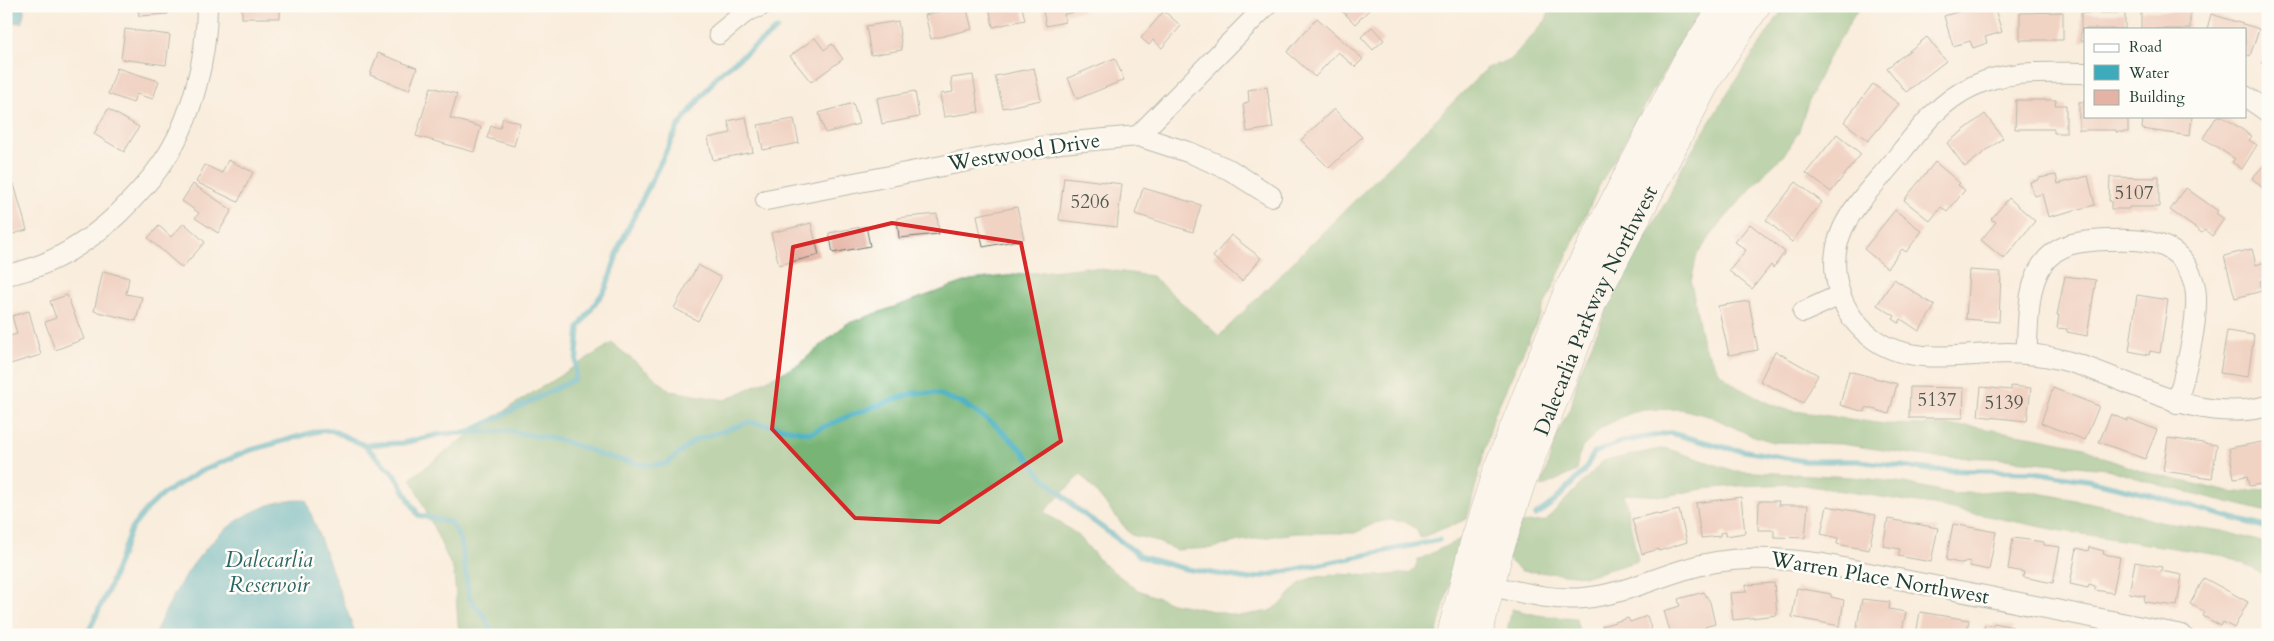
<svg xmlns="http://www.w3.org/2000/svg" width="2274" height="641" font-family="Cardo,serif">
<rect width="100%" height="100%" fill="#fdfcf7"/>
<filter id="ink" filterUnits="userSpaceOnUse"><feTurbulence type="fractalNoise" baseFrequency=".02" numOctaves="2"/><feDisplacementMap in="SourceGraphic" scale="10" xChannelSelector="R" yChannelSelector="G"/><feConvolveMatrix kernelMatrix="1 2 1 2 8 2 1 2 1" color-interpolation-filters="sRGB"/></filter>
<filter id="wash" filterUnits="userSpaceOnUse"><feTurbulence type="fractalNoise" baseFrequency=".0096" numOctaves="4" result="noise"/><feDisplacementMap in="SourceGraphic" scale="20" xChannelSelector="R" yChannelSelector="G"/><feGaussianBlur stdDeviation="1.12" result="paint"/><feColorMatrix in="noise" values="0 0 0 0 0 0 0 0 0 0 0 0 0 0 0 0 0 1.4 0 .05"/><feComposite in="paint" operator="in"/></filter>
<g filter="url(#wash)">
<rect width="100%" height="100%" fill="#f9eddd"/>
<g fill="#77b474" stroke="#4b7854">
<polygon points="1551,6 1704,6 1687,31 1599,186 1494,415 1467,519 1420,538 1417,531 1407,522 1389,520 1375,523 1355,533 1296,533 1240,541 1213,548 1176,550 1153,540 1131,535 1081,474 1044,512 1078,535 1103,564 1138,590 1172,603 1239,616 1270,611 1283,602 1299,584 1311,578 1338,574 1376,576 1409,573 1415,568 1418,560 1462,538 1436,635 459,635 454,572 411,478 483,424 612,343 671,391 725,400 798,365 846,324 970,280 1086,267 1152,276 1219,336 1487,68 1510,60 1546,20"/>
<polygon points="1785,6 1860,6 1827,60 1810,97 1798,133 1783,156 1766,172 1719,225 1697,255 1691,282 1703,345 1720,373 1737,387 1775,406 1788,410 1884,424 1969,426 2040,438 2085,447 2101,457 2144,472 2233,493 2268,488 2268,512 2163,486 2107,469 1992,458 1932,457 1841,444 1773,442 1748,434 1712,417 1681,409 1645,410 1631,413 1602,427 1582,448 1578,458 1577,471 1541,487 1558,432 1572,404 1578,376 1613,295 1669,196 1681,169 1728,92"/>
<polygon points="1665,448 1735,471 1853,477 1904,483 1954,494 2005,490 2028,491 2108,506 2159,522 2223,531 2268,544 2268,577 2246,565 2226,556 2062,531 1932,505 1797,484 1737,486 1703,489 1665,496 1624,494 1638,561 1587,576 1521,571 1507,558 1519,523 1545,521 1603,461"/>
<polygon points="1512,609 1537,615 1576,619 1580,635 1506,635"/>
</g>
<g fill="#3eabbd" stroke="#2e7478">
<polygon points="6,6 25,7 22,23 6,22"/>
<path d="M306 500 356 635H154C180 577 214 519 279 502 288 500 298 500 306 500Z"/>
</g>
<g fill="none" stroke-linecap="round" stroke-linejoin="round">
<g stroke="#3eabbd" stroke-width="5.5">
<polyline points="469,432 575,379 579,327 606,288 620,245 678,127 719,74 777,29"/>
<polyline points="364,445 395,475 418,515 451,523 461,541 469,598 485,617 493,635"/>
<polyline points="1536,515 1555,501 1584,471 1594,453 1623,441 1670,433 1727,448 1804,461 1858,461 1933,470 2033,472 2087,480 2146,494 2268,528"/>
<polyline points="87,635 109,588 131,529 147,509 163,494 199,472 248,451 318,431 331,430 364,445 403,443 441,434 508,431 564,441 604,456 643,465 666,464 695,440 750,422 810,433 854,414 913,393 935,393 962,403 995,425 1022,450 1039,473 1077,509 1142,557 1186,569 1249,579 1439,540"/>
</g>
</g>
<g id="blocks">
<g fill="#e5b3a5">
<polygon points="122,6 136,6 136,8 122,9"/>
<polygon points="138,6 167,6 168,14 139,16"/>
<rect x="242" y="6" width="38" height="12"/>
<polygon points="960,6 966,6 972,29 931,39 925,15"/>
<polygon points="989,6 1022,7 1025,20 993,27"/>
<polygon points="1042,6 1083,6 1083,11 1064,14 1065,22 1046,26"/>
<polygon points="1337,6 1373,6 1355,24"/>
<polygon points="1976,6 1994,6 2002,32 1985,37 1987,43 1973,48 1970,41 1953,46 1944,16"/>
<polygon points="1164,11 1181,26 1162,48 1153,40 1149,45 1141,38"/>
<rect x="2141" y="11" width="49" height="18"/>
<polygon points="2063,12 2063,40 2020,40 2020,13"/>
<polygon points="2081,13 2125,13 2125,29 2085,29 2085,41 2081,41"/>
<polygon points="2211,14 2259,29 2250,56 2245,54 2245,29 2207,29"/>
<polygon points="1317,18 1363,59 1355,67 1338,52 1315,77 1287,52"/>
<polygon points="898,21 902,50 871,55 866,26"/>
<polygon points="1372,27 1384,40 1373,50 1361,37"/>
<polygon points="125,29 170,35 166,65 121,59"/>
<polygon points="1927,37 1946,61 1906,92 1887,68"/>
<polygon points="815,38 824,50 832,44 843,59 811,82 790,56"/>
<polygon points="378,53 417,68 409,90 370,75"/>
<polygon points="2268,54 2268,68 2261,63"/>
<polygon points="1115,58 1124,80 1077,99 1068,78"/>
<polygon points="117,68 159,81 153,99 136,94 133,103 108,94"/>
<polygon points="1034,68 1041,100 1003,108 995,76"/>
<polygon points="6,72 11,82 6,83"/>
<polygon points="973,75 979,112 944,117 940,94 953,92 951,78"/>
<polygon points="1873,84 1899,104 1868,141 1844,122"/>
<polygon points="431,87 457,94 450,118 481,127 474,152 416,136"/>
<polygon points="1267,87 1273,128 1247,132 1243,105 1249,101 1248,90"/>
<polygon points="915,91 919,117 882,124 877,98"/>
<polygon points="2016,100 2056,100 2055,105 2066,105 2066,133 2054,133 2054,129 2015,129"/>
<polygon points="2079,102 2085,102 2085,116 2128,116 2128,132 2116,132 2116,130 2079,130"/>
<polygon points="853,103 859,124 825,133 819,113"/>
<polygon points="108,109 139,127 124,152 94,134"/>
<polygon points="1334,109 1362,137 1329,168 1301,140"/>
<polygon points="1985,114 2003,138 1965,167 1947,143"/>
<polygon points="2143,116 2192,116 2190,136 2142,129"/>
<polygon points="2217,116 2222,116 2252,136 2249,140 2257,145 2242,169 2232,162 2235,159 2203,138"/>
<polygon points="746,117 753,152 713,160 708,138 731,133 728,121"/>
<polygon points="503,118 520,123 514,146 487,138 491,126 500,128"/>
<polygon points="794,119 799,143 763,150 758,125"/>
<polygon points="1837,134 1861,154 1831,192 1806,173"/>
<polygon points="228,160 253,172 238,202 196,182 205,165 222,173"/>
<polygon points="2268,161 2268,193 2252,178"/>
<polygon points="1935,162 1960,183 1958,185 1965,190 1947,212 1941,207 1930,221 1904,200"/>
<polygon points="10,170 27,230 6,236 6,171"/>
<polygon points="2056,175 2058,184 2088,176 2095,205 2048,217 2042,194 2034,196 2030,182 2038,180 2039,178"/>
<polygon points="2155,176 2159,176 2159,207 2129,207 2129,209 2111,209 2111,201 2109,201 2110,177 2155,178"/>
<polygon points="1064,177 1122,184 1117,227 1059,220"/>
<polygon points="1796,182 1822,202 1792,242 1766,220"/>
<polygon points="193,184 232,210 218,233 195,218 199,213 182,201"/>
<polygon points="1143,188 1201,205 1193,232 1135,214"/>
<polygon points="2186,188 2218,211 2216,213 2224,219 2212,236 2205,230 2202,233 2170,210"/>
<polygon points="2009,198 2035,221 2004,259 1981,240 1996,222 1991,219"/>
<polygon points="1017,207 1024,239 983,247 977,215"/>
<polygon points="1895,210 1922,231 1906,252 1902,249 1887,268 1864,249"/>
<polygon points="937,214 939,234 899,238 897,218"/>
<polygon points="184,223 205,242 182,268 148,238 159,226 171,237"/>
<polygon points="811,223 819,255 779,265 771,233"/>
<polygon points="1750,224 1785,252 1773,268 1771,265 1752,289 1729,271 1746,250 1735,242"/>
<polygon points="866,226 870,246 833,253 829,233"/>
<polygon points="1231,235 1261,258 1242,281 1213,257"/>
<polygon points="2252,249 2256,265 2268,261 2268,278 2260,281 2262,291 2235,298 2224,256"/>
<polygon points="698,265 721,278 698,321 674,308"/>
<polygon points="1969,270 2001,272 1999,322 1966,319"/>
<polygon points="103,271 129,278 126,294 142,297 136,321 94,311"/>
<polygon points="2065,276 2096,280 2087,336 2067,332 2067,329 2057,328 2059,315 2057,315"/>
<polygon points="1894,279 1935,306 1919,331 1901,319 1899,323 1893,319 1895,316 1877,305"/>
<polygon points="67,295 84,339 55,350 45,322 56,318 50,301"/>
<polygon points="2137,295 2168,300 2160,353 2150,351 2149,355 2129,351"/>
<polygon points="1749,301 1758,350 1729,355 1718,306"/>
<polygon points="29,311 41,355 10,364 6,350 6,337 17,334 12,316"/>
<polygon points="2227,331 2254,335 2248,377 2220,373"/>
<polygon points="1775,351 1818,375 1803,403 1760,381"/>
<polygon points="1849,371 1897,384 1889,414 1866,407 1865,412 1840,405"/>
<polygon points="2011,386 2031,388 2027,421 1978,416 1981,387 2011,390"/>
<polygon points="1910,387 1964,388 1963,418 1909,418"/>
<polygon points="2053,388 2099,406 2085,440 2041,423"/>
<polygon points="2111,414 2127,421 2128,418 2157,430 2145,459 2099,442"/>
<polygon points="2168,438 2217,445 2212,478 2163,471"/>
<polygon points="2268,441 2268,483 2249,486 2247,476 2234,478 2229,448"/>
<polygon points="1741,497 1745,533 1726,536 1726,532 1720,533 1720,536 1701,538 1696,503"/>
<polygon points="1759,501 1779,501 1778,505 1808,505 1805,538 1774,537 1774,530 1758,530"/>
<polygon points="1827,506 1876,515 1869,550 1837,544 1838,538 1821,534"/>
<polygon points="1679,510 1687,542 1659,551 1659,549 1642,554 1632,519 1657,513 1658,515"/>
<polygon points="1888,519 1938,528 1931,562 1898,556 1900,549 1883,546"/>
<polygon points="1953,524 1996,532 1989,570 1970,566 1971,562 1965,561 1964,564 1946,560"/>
<polygon points="2013,538 2044,542 2044,545 2060,547 2053,583 2023,577 2024,572 2008,569"/>
<polygon points="2089,547 2104,551 2103,554 2120,557 2113,593 2095,590 2095,586 2089,584 2088,588 2070,584 2077,548 2088,551"/>
<polygon points="2135,562 2162,567 2161,571 2182,575 2177,606 2144,602 2145,596 2129,593"/>
<polygon points="2204,578 2248,602 2234,628 2223,622 2221,626 2203,616 2205,612 2190,604"/>
<polygon points="1774,583 1777,615 1733,620 1730,593 1746,592 1746,585"/>
<polygon points="1797,588 1831,594 1831,597 1844,600 1840,626 1792,617"/>
<polygon points="1704,592 1710,602 1715,624 1705,627 1706,630 1692,634 1691,631 1671,635 1664,611 1680,606 1678,599"/>
<polygon points="1862,599 1890,602 1889,609 1906,612 1901,635 1867,635 1867,632 1856,631"/>
<polygon points="1920,612 1969,620 1966,635 1916,635"/>
<polygon points="1647,616 1653,635 1605,635 1602,626 1628,618 1630,622"/>
<polygon points="1994,623 2013,627 2011,633 2016,635 1983,635 1985,624 1993,626"/>
</g>
</g>
</g>
<g filter="url(#ink)">
<use href="#blocks" fill-opacity="0" stroke="#6b7b6f" stroke-width="1"/>
<g fill="none" stroke-linecap="round" stroke-linejoin="round">
<g stroke="#6b7b6f" stroke-width="22">
<g id="street">
<polyline points="719,34 747,11 761,6"/>
<path d="M2085 73C2048 73 2008 69 1973 86 1938 102 1917 132 1894 161 1877 182 1855 203 1843 228 1825 268 1839 315 1875 340 1912 366 1964 354 2007 353 2028 353 2049 356 2070 362 2136 381 2196 425 2268 406"/>
<polyline points="2245,96 2268,112"/>
<polyline points="1138,136 1266,6"/>
<polyline points="766,200 1061,143 1138,136 1191,153 1230,170 1271,196"/>
<path d="M6 275C50 267 86 244 118 214 134 198 150 181 163 162 192 120 207 57 207 6"/>
<polyline points="1803,312 1840,295"/>
<path d="M2026 354C2029 326 2026 289 2042 265 2058 242 2082 241 2107 240 2144 239 2181 239 2194 283 2202 311 2185 373 2177 403"/>
<path d="M1490 586C1521 592 1552 601 1584 598 1619 595 1650 580 1683 570 1729 555 1775 557 1823 564L2182 635"/>
</g>
</g>
<g stroke="#6b7b6f" stroke-width="29">
<g id="secondary">
<polyline points="1451,635 1474,543 1496,473 1569,289 1686,63 1724,6"/>
<path id="s1" d="M1478 635 1499 551 1521 483 1593 301 1708 78 1756 6"/>
</g>
</g>
<use href="#street" stroke="#fff" stroke-width="20"/>
<use href="#secondary" stroke="#fff" stroke-width="28"/>
</g>
</g>
<path d="M0 0H2274V641H0ZM892 223 1021 243 1061 441 939 522 855 518 772 429 793 247Z" fill="#f9eddd" fill-opacity=".55" fill-rule="evenodd"/>
<path fill="none" stroke="#d62828" stroke-width="4" stroke-linejoin="round" d="M892 223 1021 243 1061 441 939 522 855 518 772 429 793 247Z"/>
<g text-anchor="middle" dominant-baseline="central" stroke-width="5" stroke-linejoin="round" paint-order="stroke">
<g font-size="19" fill="#505a50">
<text x="2134" y="193">5107</text>
<text x="1090" y="202">5206</text>
<text x="1937" y="400">5137</text>
<text x="2004" y="403">5139</text>
</g>
<g font-size="21" fill="#1f3d34" stroke="#fdfcf7">
<text transform="translate(1024 152) rotate(-9)">Westwood Drive</text>
<text stroke="none"><textPath href="#s1" startOffset="346">Dalecarlia Parkway Northwest</textPath></text>
<text transform="translate(1880 578) rotate(10)">Warren Place Northwest</text>
</g>
<g font-size="22" font-style="italic" fill="#2a6464" stroke="#fdfcf7">
<text x="269" y="560">Dalecarlia<tspan x="269" dy="25">Reservoir</tspan></text>
</g>
</g>
<rect width="2274" height="641" fill="none" stroke="#fdfcf7" stroke-width="25"/>
<rect x="2084" y="28" width="162" height="90" fill="#fdfcf7" stroke="#a4b0a9"/>
<rect x="2094" y="44" width="25" height="8" fill="#ffffff" stroke="#a4b0a9"/>
<text x="2129" y="52" font-size="15" fill="#1f3d34">Road</text>
<rect x="2094" y="65" width="25" height="15" fill="#3eabbd" stroke="#a4b0a9"/>
<text x="2129" y="78" font-size="15" fill="#1f3d34">Water</text>
<rect x="2094" y="90" width="25" height="15" fill="#e5b3a5" stroke="#a4b0a9"/>
<text x="2129" y="102" font-size="15" fill="#1f3d34">Building</text>
</svg>
